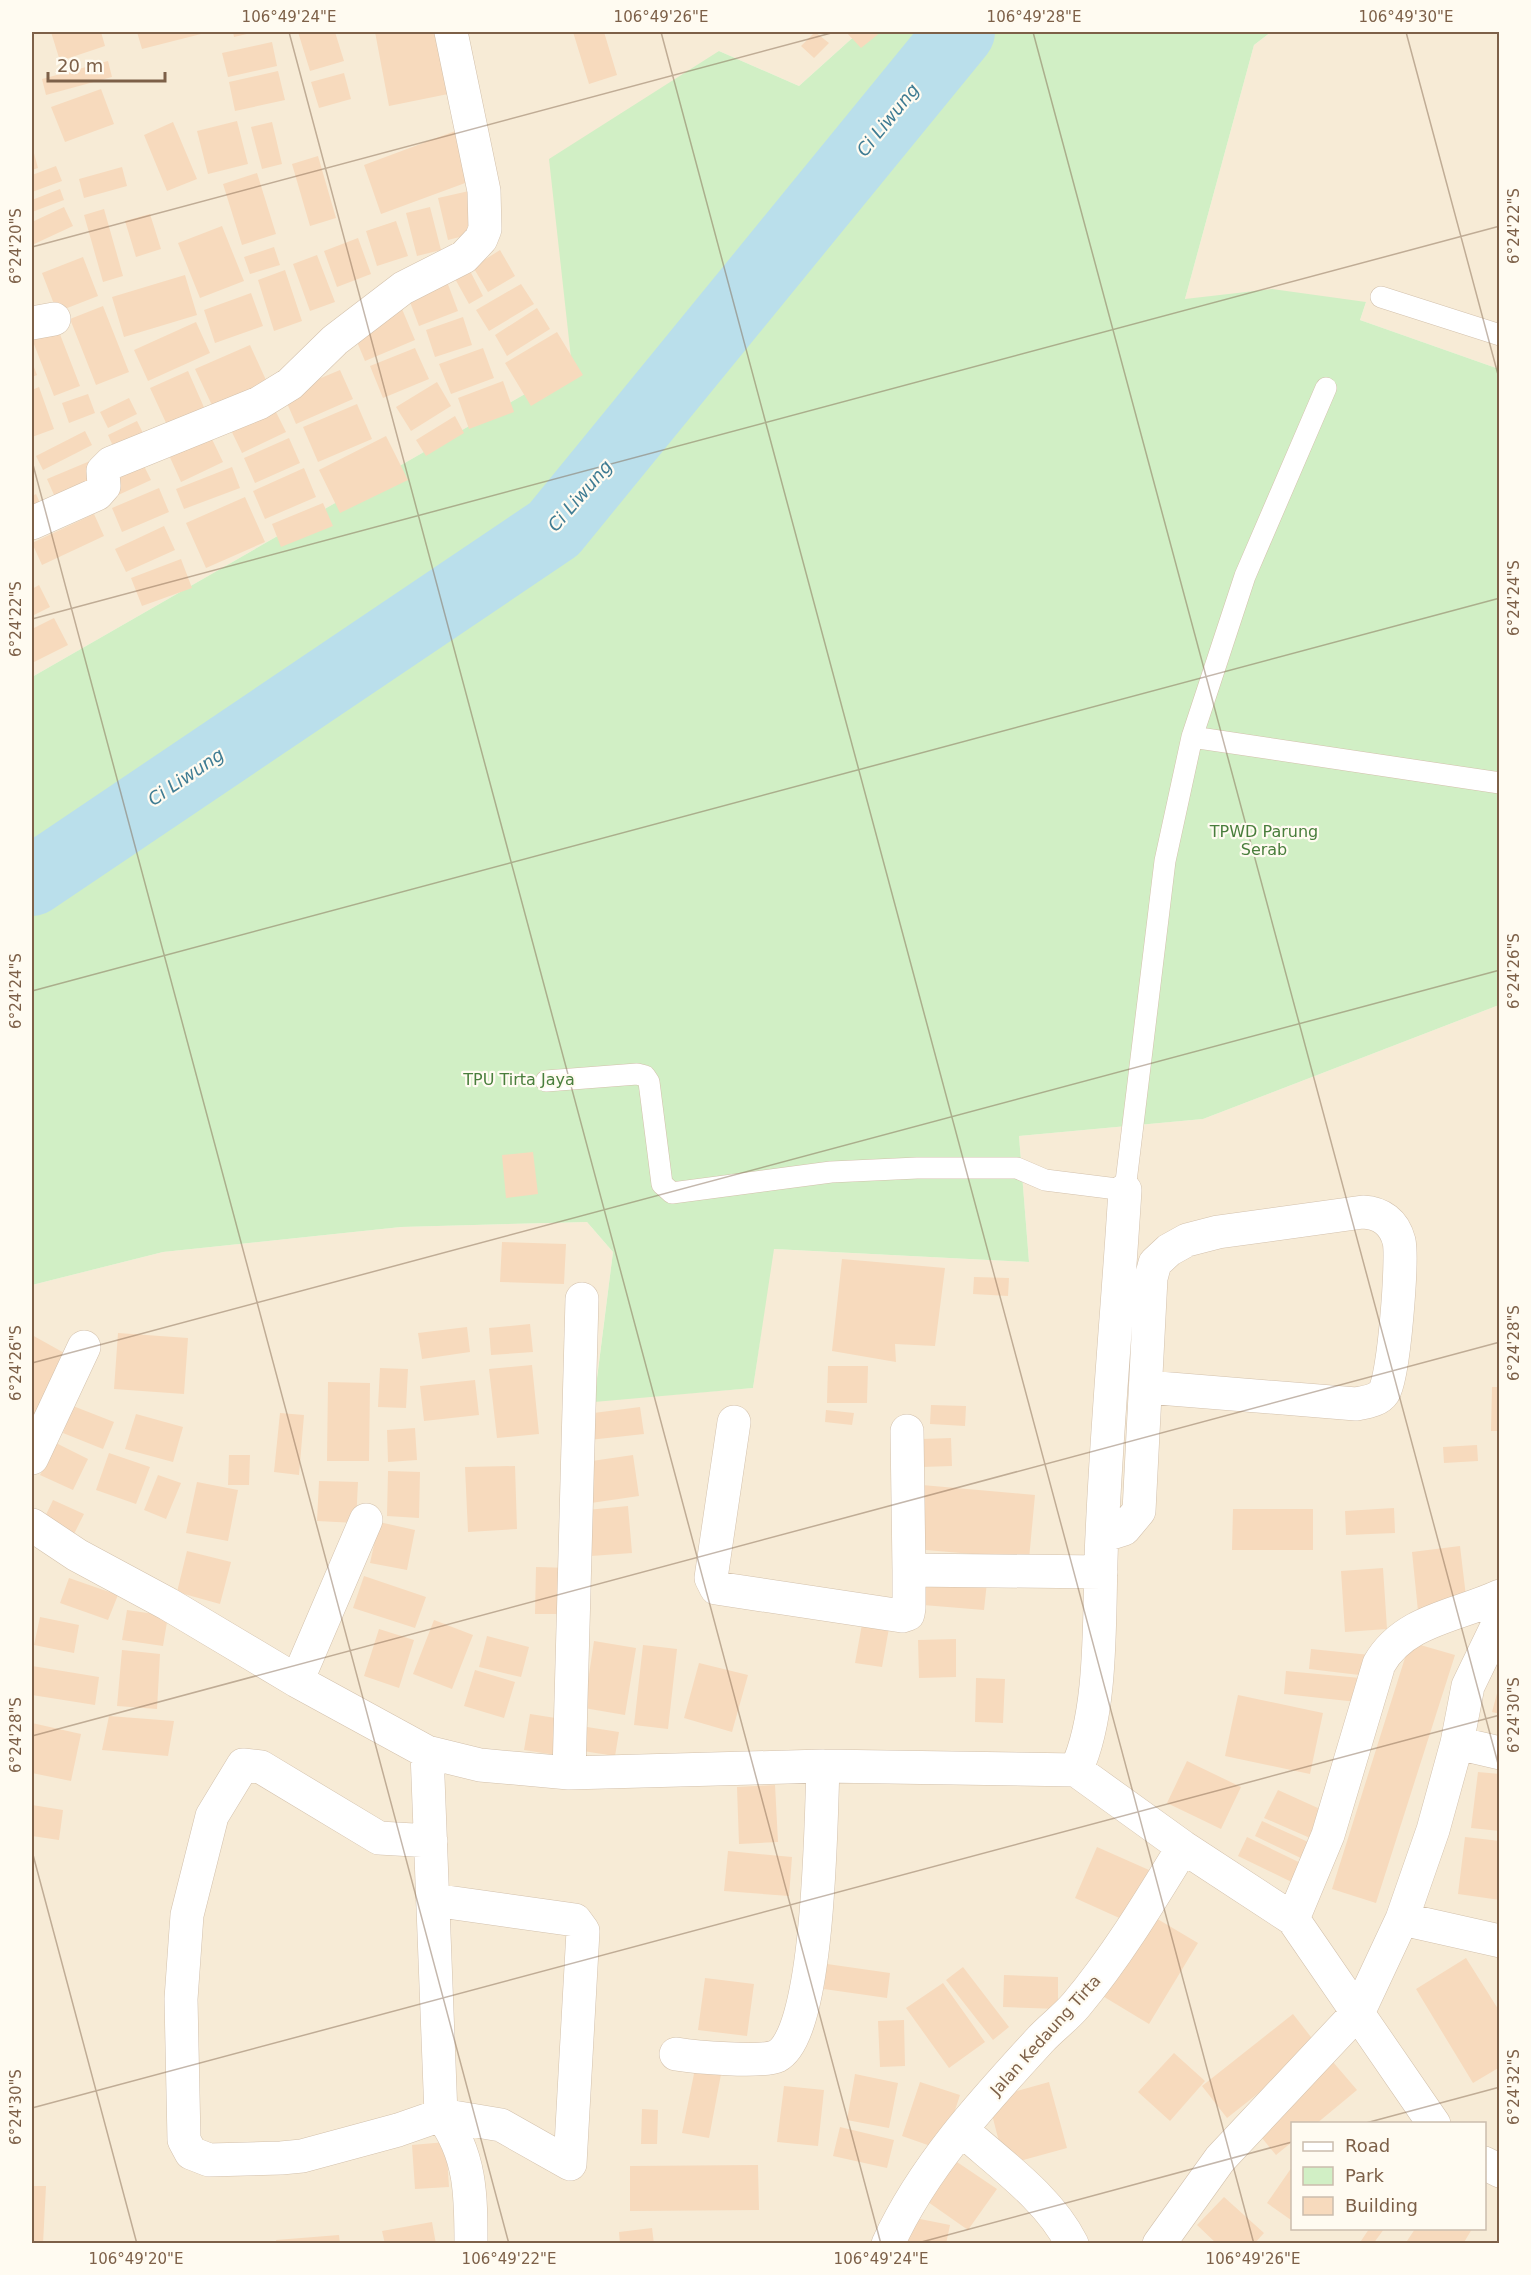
<svg xmlns="http://www.w3.org/2000/svg" width="1531" height="2275" font-family="'DejaVu Sans',sans-serif">
<style>
.residential{fill:#f7ebd6;fill-rule:evenodd}
.green{fill:#d1efc5}
.lines{fill:none;stroke-linecap:round;stroke-linejoin:round}
.river{stroke:#badfeb;stroke-width:70}
.building{fill:#f7dabd}
.lane-casing{stroke:#d3c1ac;stroke-width:22}
.street-casing{stroke:#d3c1ac;stroke-width:34}
.lane{stroke:#fff;stroke-width:21}
.street{stroke:#fff;stroke-width:33}
.ticks{fill:none;stroke:#7d6048;stroke-width:1.5;stroke-opacity:0.45}
.labels{text-anchor:middle;stroke-width:4.5;stroke-linejoin:round;paint-order:stroke}
.park-label{font-size:16px;fill:#497e3c;stroke:#fffbf1}
.street-label{font-size:16px;fill:#7d6048;stroke:#fffbf1}
.water-label{font-size:18px;font-style:italic;fill:#3f7c93;stroke:#fffbf1}
.neatline{fill:none;stroke:#7d6048;stroke-width:2}
.ticks-label{font-size:15px;text-anchor:middle;fill:#7d6048}
</style>
<rect width="100%" height="100%" fill="#fff8e9"/>
<path class="residential" d="M 32,32 L 859,32 L 799,86 L 719,51 L 572,367 L 32,677 Z
M 1271,32 L 1499,32 L 1499,369 L 1360,320 L 1366,302 L 1185,299 L 1254,45 Z
M 1499,1005 L 1499,2243 L 32,2243 L 32,1285 L 163,1252 L 401,1227 L 587,1222 L 613,1252 L 594,1401 L 753,1388 L 773,1249 L 1029,1262 L 1019,1136 L 1203,1119 ZM 1292,2124 L 1484,2124 L 1484,2228 L 1292,2228 Z"/>
<path class="green" d="M 859,32 L 1271,32 L 1254,45 L 1185,299 L 1272,289 L 1366,302 L 1360,320 L 1499,369 L 1499,1005 L 1203,1119 L 1019,1136 L 1029,1262 L 774,1249 L 753,1388 L 594,1402 L 613,1252 L 587,1222 L 401,1227 L 163,1252 L 32,1285 L 32,677 L 572,367 L 549,159 L 719,51 L 799,86 Z"/>
<g class="lines">
<path class="river" d="M 32,881 L 554,529 L 960,32"/>
</g>
<path class="building" d="M 51,32 L 101,32 L 105,46 L 60,61 Z
M 137,32 L 200,32 L 201,34 L 142,49 Z
M 233,32 L 255,32 L 234,37 Z
M 298,32 L 335,32 L 344,61 L 310,71 Z
M 375,32 L 441,32 L 453,93 L 389,106 Z
M 573,32 L 604,32 L 617,75 L 589,84 Z
M 815,32 L 829,43 L 814,58 L 801,46 Z
M 846,32 L 881,32 L 861,48 Z
M 272,42 L 277,66 L 228,77 L 222,53 Z
M 108,61 L 112,77 L 46,95 L 42,79 Z
M 278,71 L 285,100 L 235,111 L 229,82 Z
M 344,73 L 351,99 L 319,108 L 311,82 Z
M 101,89 L 114,124 L 65,142 L 51,107 Z
M 237,121 L 248,164 L 208,174 L 197,131 Z
M 173,122 L 197,179 L 167,191 L 144,135 Z
M 272,122 L 282,164 L 262,169 L 251,127 Z
M 458,130 L 476,179 L 381,214 L 364,165 Z
M 32,146 L 38,168 L 32,170 Z
M 318,156 L 336,218 L 310,226 L 292,164 Z
M 56,166 L 62,181 L 32,192 L 32,175 Z
M 122,167 L 127,186 L 84,198 L 79,179 Z
M 257,173 L 276,234 L 242,245 L 223,184 Z
M 60,189 L 64,200 L 32,212 L 32,200 Z
M 469,191 L 479,232 L 448,240 L 438,198 Z
M 64,207 L 73,226 L 32,245 L 32,222 Z
M 430,207 L 441,250 L 417,256 L 406,213 Z
M 104,209 L 123,276 L 103,282 L 84,215 Z
M 150,214 L 161,249 L 136,257 L 125,221 Z
M 396,221 L 408,256 L 377,266 L 366,231 Z
M 222,226 L 244,281 L 200,298 L 178,243 Z
M 358,238 L 371,274 L 337,287 L 324,251 Z
M 274,247 L 280,265 L 250,274 L 244,257 Z
M 500,250 L 515,276 L 488,292 L 473,267 Z
M 317,255 L 335,302 L 310,311 L 293,264 Z
M 83,257 L 98,296 L 57,312 L 42,273 Z
M 469,269 L 483,296 L 469,304 L 454,277 Z
M 285,270 L 302,321 L 274,331 L 258,280 Z
M 185,275 L 197,315 L 124,337 L 112,297 Z
M 446,279 L 458,311 L 419,326 L 407,294 Z
M 521,284 L 534,304 L 489,331 L 476,310 Z
M 251,293 L 263,326 L 215,343 L 204,310 Z
M 103,306 L 129,372 L 96,385 L 70,319 Z
M 537,308 L 550,329 L 507,356 L 495,335 Z
M 402,309 L 415,340 L 365,361 L 352,330 Z
M 463,317 L 472,345 L 435,357 L 426,330 Z
M 196,322 L 210,353 L 148,381 L 134,350 Z
M 56,324 L 80,386 L 54,396 L 32,339 Z
M 557,332 L 583,375 L 531,406 L 505,363 Z
M 250,345 L 271,391 L 217,416 L 195,369 Z
M 415,348 L 429,379 L 383,398 L 370,366 Z
M 483,348 L 494,378 L 451,394 L 439,364 Z
M 32,362 L 37,375 L 32,377 Z
M 340,370 L 353,399 L 296,424 L 283,394 Z
M 188,371 L 210,421 L 173,438 L 150,388 Z
M 503,381 L 514,412 L 469,429 L 458,398 Z
M 437,382 L 451,406 L 411,431 L 396,407 Z
M 39,387 L 54,429 L 32,437 L 32,390 Z
M 88,394 L 95,413 L 69,423 L 62,403 Z
M 129,398 L 137,414 L 108,428 L 100,412 Z
M 272,404 L 286,432 L 242,453 L 228,424 Z
M 357,404 L 372,439 L 318,462 L 303,427 Z
M 455,416 L 464,433 L 426,456 L 416,440 Z
M 137,421 L 147,441 L 117,455 L 108,435 Z
M 85,431 L 92,445 L 43,470 L 36,456 Z
M 209,433 L 223,462 L 181,482 L 168,453 Z
M 386,436 L 408,480 L 340,513 L 319,470 Z
M 289,438 L 300,463 L 255,483 L 244,458 Z
M 139,456 L 151,480 L 116,496 L 105,472 Z
M 90,461 L 101,486 L 58,504 L 47,479 Z
M 232,467 L 240,488 L 184,509 L 176,489 Z
M 304,468 L 316,497 L 265,519 L 253,491 Z
M 159,488 L 169,512 L 122,532 L 112,508 Z
M 36,494 L 44,512 L 32,518 L 32,496 Z
M 245,497 L 265,542 L 206,568 L 186,523 Z
M 323,503 L 333,526 L 281,547 L 272,524 Z
M 94,514 L 104,536 L 42,565 L 32,543 Z
M 164,526 L 175,550 L 126,572 L 115,549 Z
M 181,559 L 192,588 L 142,606 L 131,578 Z
M 39,585 L 50,607 L 32,616 L 32,589 Z
M 54,618 L 68,645 L 32,663 L 32,629 Z
M 533,1152 L 538,1194 L 506,1198 L 502,1155 Z
M 502,1242 L 566,1244 L 564,1284 L 500,1282 Z
M 842,1259 L 945,1268 L 935,1346 L 895,1344 L 896,1362 L 832,1351 Z
M 974,1277 L 1009,1278 L 1008,1296 L 973,1294 Z
M 530,1324 L 533,1352 L 491,1355 L 489,1328 Z
M 467,1327 L 470,1352 L 422,1359 L 418,1333 Z
M 118,1333 L 188,1338 L 184,1394 L 114,1389 Z
M 32,1335 L 75,1359 L 32,1438 Z
M 532,1365 L 539,1434 L 497,1438 L 489,1369 Z
M 828,1366 L 868,1366 L 867,1403 L 827,1403 Z
M 380,1368 L 408,1369 L 406,1408 L 378,1407 Z
M 475,1380 L 479,1415 L 424,1421 L 420,1386 Z
M 328,1382 L 370,1383 L 369,1461 L 327,1461 Z
M 1492,1387 L 1500,1387 L 1500,1431 L 1491,1431 Z
M 931,1405 L 966,1406 L 965,1426 L 930,1424 Z
M 73,1406 L 114,1422 L 103,1449 L 63,1433 Z
M 640,1407 L 644,1434 L 589,1440 L 586,1414 Z
M 826,1410 L 854,1413 L 852,1425 L 825,1422 Z
M 280,1413 L 304,1415 L 299,1475 L 274,1472 Z
M 136,1414 L 183,1427 L 173,1462 L 125,1449 Z
M 415,1428 L 417,1460 L 388,1462 L 387,1430 Z
M 951,1438 L 952,1466 L 922,1467 L 921,1439 Z
M 56,1443 L 88,1459 L 73,1490 L 40,1475 Z
M 1477,1445 L 1478,1461 L 1444,1463 L 1443,1447 Z
M 109,1453 L 150,1467 L 136,1504 L 96,1490 Z
M 229,1455 L 250,1455 L 249,1485 L 228,1485 Z
M 633,1455 L 639,1496 L 591,1503 L 585,1462 Z
M 515,1466 L 517,1529 L 468,1532 L 465,1467 Z
M 388,1471 L 420,1472 L 419,1518 L 387,1516 Z
M 158,1475 L 181,1483 L 166,1519 L 144,1510 Z
M 319,1481 L 358,1482 L 356,1523 L 317,1521 Z
M 197,1482 L 238,1490 L 228,1541 L 186,1533 Z
M 922,1485 L 1035,1495 L 1029,1559 L 915,1549 Z
M 53,1500 L 84,1514 L 71,1540 L 41,1525 Z
M 628,1506 L 632,1553 L 591,1556 L 587,1510 Z
M 1394,1508 L 1395,1533 L 1346,1535 L 1345,1511 Z
M 1233,1509 L 1313,1509 L 1313,1550 L 1232,1550 Z
M 379,1522 L 415,1530 L 407,1570 L 370,1563 Z
M 1460,1546 L 1467,1605 L 1418,1611 L 1412,1552 Z
M 187,1551 L 231,1562 L 220,1604 L 177,1592 Z
M 536,1567 L 572,1568 L 570,1614 L 535,1614 Z
M 1383,1568 L 1387,1629 L 1345,1632 L 1341,1571 Z
M 913,1575 L 987,1582 L 984,1610 L 911,1604 Z
M 364,1576 L 426,1597 L 415,1628 L 353,1608 Z
M 69,1578 L 118,1595 L 108,1620 L 60,1603 Z
M 127,1610 L 168,1616 L 163,1646 L 122,1640 Z
M 864,1613 L 891,1617 L 882,1667 L 855,1663 Z
M 40,1617 L 79,1625 L 74,1653 L 34,1645 Z
M 434,1620 L 473,1635 L 452,1689 L 413,1674 Z
M 379,1629 L 414,1640 L 399,1688 L 364,1676 Z
M 487,1636 L 529,1647 L 521,1677 L 479,1667 Z
M 956,1639 L 956,1677 L 919,1678 L 918,1640 Z
M 594,1641 L 636,1648 L 625,1715 L 584,1708 Z
M 1410,1642 L 1455,1655 L 1376,1903 L 1332,1889 Z
M 643,1645 L 677,1649 L 668,1729 L 634,1725 Z
M 1311,1649 L 1370,1655 L 1368,1676 L 1309,1669 Z
M 122,1650 L 160,1654 L 157,1709 L 117,1706 Z
M 699,1663 L 748,1675 L 732,1732 L 684,1718 Z
M 32,1666 L 99,1677 L 95,1705 L 32,1695 Z
M 475,1670 L 515,1682 L 504,1718 L 464,1706 Z
M 1286,1671 L 1360,1678 L 1357,1702 L 1284,1694 Z
M 976,1678 L 1005,1679 L 1003,1723 L 975,1722 Z
M 1499,1686 L 1500,1686 L 1500,1714 L 1492,1712 Z
M 1238,1695 L 1323,1713 L 1310,1774 L 1225,1756 Z
M 530,1714 L 562,1719 L 556,1755 L 524,1750 Z
M 109,1716 L 174,1721 L 168,1756 L 102,1750 Z
M 32,1723 L 81,1734 L 71,1781 L 32,1773 Z
M 587,1727 L 619,1732 L 615,1756 L 583,1751 Z
M 1187,1761 L 1241,1787 L 1221,1829 L 1167,1803 Z
M 1478,1772 L 1500,1774 L 1500,1831 L 1471,1828 Z
M 775,1785 L 778,1842 L 739,1844 L 737,1787 Z
M 1278,1790 L 1329,1813 L 1317,1841 L 1264,1818 Z
M 32,1805 L 63,1810 L 59,1840 L 32,1836 Z
M 1262,1821 L 1317,1846 L 1309,1862 L 1255,1836 Z
M 1247,1837 L 1311,1868 L 1302,1887 L 1238,1856 Z
M 1465,1837 L 1500,1841 L 1500,1900 L 1458,1894 Z
M 1097,1847 L 1149,1870 L 1126,1921 L 1075,1898 Z
M 728,1851 L 792,1857 L 789,1896 L 724,1891 Z
M 1149,1914 L 1198,1943 L 1149,2024 L 1101,1995 Z
M 1466,1958 L 1500,2012 L 1500,2067 L 1473,2083 L 1416,1989 Z
M 827,1964 L 890,1973 L 887,1998 L 824,1989 Z
M 963,1967 L 1009,2027 L 993,2040 L 946,1980 Z
M 1004,1975 L 1058,1977 L 1058,2009 L 1003,2007 Z
M 705,1978 L 754,1984 L 747,2036 L 698,2030 Z
M 943,1983 L 985,2042 L 949,2068 L 906,2008 Z
M 1293,2014 L 1318,2046 L 1227,2118 L 1202,2086 Z
M 904,2020 L 905,2066 L 880,2067 L 878,2021 Z
M 1174,2053 L 1205,2081 L 1170,2121 L 1138,2092 Z
M 1333,2062 L 1357,2090 L 1316,2124 L 1292,2124 L 1292,2142 L 1276,2155 L 1253,2127 Z
M 696,2064 L 722,2069 L 709,2138 L 682,2133 Z
M 855,2074 L 898,2083 L 889,2128 L 847,2120 Z
M 920,2082 L 960,2095 L 942,2150 L 902,2136 Z
M 1049,2082 L 1067,2148 L 1005,2165 L 988,2099 Z
M 784,2086 L 824,2090 L 818,2146 L 777,2142 Z
M 642,2109 L 658,2110 L 657,2144 L 641,2144 Z
M 840,2127 L 894,2140 L 887,2168 L 833,2156 Z
M 446,2142 L 449,2187 L 415,2189 L 412,2145 Z
M 957,2162 L 997,2189 L 968,2230 L 928,2202 Z
M 758,2165 L 759,2210 L 630,2211 L 630,2166 Z
M 1292,2167 L 1292,2218 L 1291,2220 L 1267,2203 Z
M 32,2186 L 46,2186 L 43,2244 L 32,2244 Z
M 1224,2197 L 1264,2233 L 1254,2244 L 1217,2244 L 1197,2225 Z
M 910,2217 L 950,2225 L 946,2244 L 905,2244 Z
M 432,2222 L 436,2244 L 385,2244 L 382,2231 Z
M 652,2228 L 654,2244 L 620,2244 L 619,2232 Z
M 1369,2229 L 1384,2229 L 1373,2244 L 1359,2244 Z
M 1415,2229 L 1472,2229 L 1463,2244 L 1405,2244 Z
M 339,2235 L 340,2244 L 277,2244 L 276,2240 Z"/>
<g class="lines">
<g class="lane-casing">
<path id="lane" d="M 1381,297 L 1500,335
M 1192,737 L 1500,783
M 546,1081 L 637,1074 L 645,1076 L 649,1082 L 662,1184 L 672,1193 L 831,1172 L 917,1168 L 1017,1168 L 1045,1180 L 1125,1190 L 1165,861 L 1192,737 L 1245,576 L 1326,388"/>
</g>
<g class="street-casing">
<path id="street" d="M 32,323 L 54,319
M 32,523 L 97,494 L 104,486 L 103,471 L 111,463 L 259,403 L 290,384 L 335,340 L 403,288 L 464,257 L 481,239 L 485,229 L 484,191 L 451,32
M 734,1422 L 711,1578 L 716,1588 L 902,1616 L 908,1614 L 909,1608 L 909,1570
M 907,1431 L 909,1570 L 1101,1572
M 32,1458 L 84,1347
M 32,1525 L 77,1555 L 168,1604 L 297,1681 L 427,1752 L 480,1765 L 569,1773 L 823,1766 L 1076,1770 C 1105,1709 1098,1604 1102,1535 C 1107,1420 1118,1305 1125,1190
M 1102,1536 L 1124,1529 L 1139,1511 L 1151,1278 L 1155,1263 L 1169,1250 L 1187,1240 L 1218,1232 L 1363,1212 C 1381,1213 1394,1222 1399,1241 C 1403,1258 1394,1378 1384,1392 C 1378,1401 1366,1402 1356,1404 L 1146,1387
M 297,1681 L 366,1520
M 1457,1743 L 1500,1753
M 427,1752 L 441,2115 C 471,2154 471,2196 471,2244
M 1076,1770 L 1183,1847 L 1293,1919 L 1434,2124
M 569,1773 L 582,1299
M 431,1841 L 379,1838 L 261,1767 L 243,1765 L 212,1816 L 187,1915 L 181,1999 L 184,2140 L 191,2153 L 209,2160 L 281,2158 L 302,2156 L 398,2130 L 441,2115 L 501,2125 L 570,2164 L 583,1931 L 575,1920 L 433,1900
M 1293,1919 L 1328,1835 L 1379,1664 C 1404,1620 1457,1616 1500,1596
M 1402,1919 L 1500,1941
M 676,2054 C 694,2057 762,2063 777,2056 C 820,2034 821,1815 823,1766
M 962,2130 C 1000,2164 1049,2198 1072,2244
M 1484,2163 L 1500,2171
M 888,2244 C 923,2167 983,2102 1040,2040 C 1051,2028 1065,2018 1076,2005 C 1117,1956 1150,1901 1183,1847
M 1159,2244 L 1220,2159 L 1359,2011 L 1402,1919 L 1433,1830 L 1457,1743 L 1468,1686 L 1500,1620"/>
</g>
<use href="#lane" class="lane"/>
<use href="#street" class="street"/>
</g>
<path class="ticks" d="M 289,32 L 881,2244M 661,32 L 1254,2244M 1033,32 L 1500,1771M 1406,32 L 1500,382M 32,247 L 835,32M 32,461 L 509,2244M 32,619 L 1500,226M 32,991 L 1500,598M 32,1363 L 1500,970M 32,1736 L 1500,1342M 32,1851 L 137,2244M 32,2108 L 1500,1715M 1362,2124 L 1500,2087M 914,2244 L 1292,2142"/>
<g class="labels">
<g class="park-label">
<text x="1264" y="837">TPWD Parung<tspan x="1264" dy="18">Serab</tspan></text>
<text x="519" y="1085">TPU Tirta Jaya</text>
</g>
<g class="street-label">
<text transform="translate(1045 2035) rotate(-48)" y="6">Jalan Kedaung Tirta</text>
</g>
<g class="water-label">
<text transform="translate(888 120) rotate(-51)" y="6">Ci Liwung</text>
<text transform="translate(580 496) rotate(-49)" y="6">Ci Liwung</text>
<text transform="translate(186 777) rotate(-34)" y="6">Ci Liwung</text>
</g>
</g>
<rect width="1531" height="2275" fill="none" stroke="#fffbf1" stroke-width="66"/>
<rect x="1291" y="2122" width="195" height="108" fill="#fffbf1" stroke="#cbbdad" stroke-width="1.5"/>
<rect x="1303" y="2142" width="30" height="9" fill="#ffffff" stroke="#cbbdad" stroke-width="1.5"/>
<text x="1345" y="2152" font-size="18" fill="#7d6048">Road</text>
<rect x="1303" y="2167" width="30" height="18" fill="#d1efc5" stroke="#cbbdad" stroke-width="1.5"/>
<text x="1345" y="2182" font-size="18" fill="#7d6048">Park</text>
<rect x="1303" y="2197" width="30" height="18" fill="#f7dabd" stroke="#cbbdad" stroke-width="1.5"/>
<text x="1345" y="2212" font-size="18" fill="#7d6048">Building</text>
<path d="M48 72v9h117v-9" fill="none" stroke="#7d6048" stroke-width="3"/>
<text x="57" y="72" font-size="18" fill="#7d6048" stroke="#fffbf1" stroke-width="4.5" paint-order="stroke">20 m</text>
<rect x="33" y="33" width="1465" height="2209" class="neatline"/>
<g class="ticks-label">
<text x="289" y="22">106°49'24"E</text>
<text x="661" y="22">106°49'26"E</text>
<text x="1034" y="22">106°49'28"E</text>
<text x="1406" y="22">106°49'30"E</text>
<text transform="translate(1514 226) rotate(-90)" y="5">6°24'22"S</text>
<text transform="translate(16 246) rotate(-90)" y="5">6°24'20"S</text>
<text transform="translate(1514 598) rotate(-90)" y="5">6°24'24"S</text>
<text transform="translate(16 619) rotate(-90)" y="5">6°24'22"S</text>
<text transform="translate(1514 971) rotate(-90)" y="5">6°24'26"S</text>
<text transform="translate(16 991) rotate(-90)" y="5">6°24'24"S</text>
<text transform="translate(1514 1343) rotate(-90)" y="5">6°24'28"S</text>
<text transform="translate(16 1363) rotate(-90)" y="5">6°24'26"S</text>
<text transform="translate(1514 1715) rotate(-90)" y="5">6°24'30"S</text>
<text transform="translate(16 1735) rotate(-90)" y="5">6°24'28"S</text>
<text transform="translate(1514 2087) rotate(-90)" y="5">6°24'32"S</text>
<text transform="translate(16 2107) rotate(-90)" y="5">6°24'30"S</text>
<text x="136" y="2264">106°49'20"E</text>
<text x="509" y="2264">106°49'22"E</text>
<text x="881" y="2264">106°49'24"E</text>
<text x="1253" y="2264">106°49'26"E</text>
</g>
</svg>
